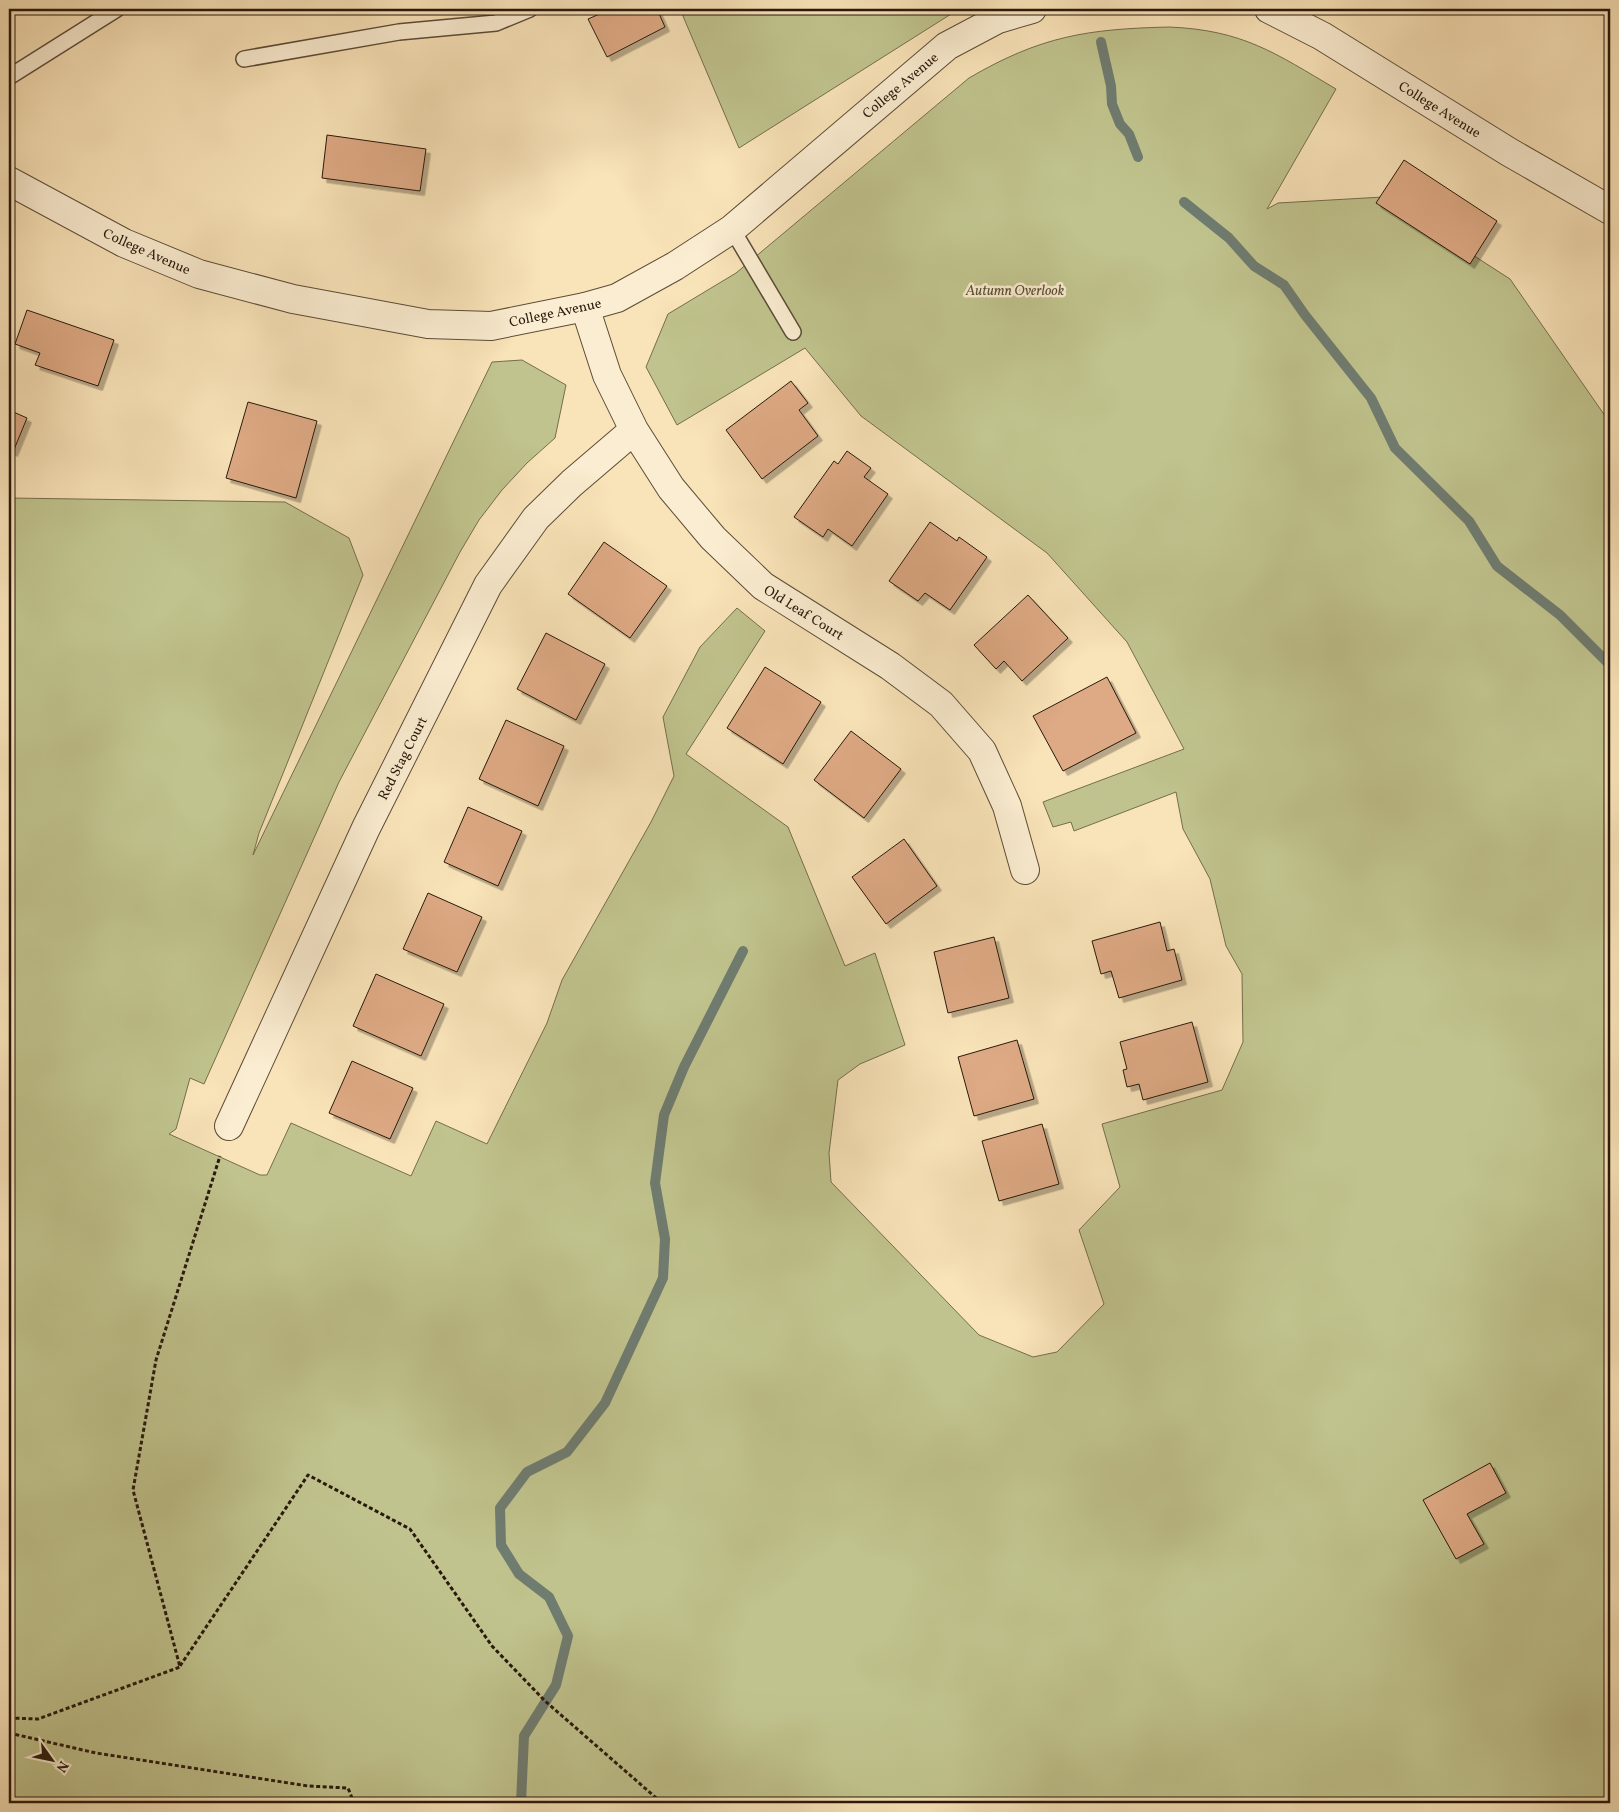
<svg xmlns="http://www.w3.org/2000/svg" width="1619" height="1812" font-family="Vollkorn,serif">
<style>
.green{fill:#c0c38d;stroke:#746e4c}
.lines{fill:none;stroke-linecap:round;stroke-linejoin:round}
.stream{stroke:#6f7c70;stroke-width:10}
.building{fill:#deaa85;stroke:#28190c;filter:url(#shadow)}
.service-casing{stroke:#5c4c37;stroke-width:18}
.minor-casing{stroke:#5c4c37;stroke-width:30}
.tertiary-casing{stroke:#5c4c37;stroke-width:30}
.path{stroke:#28190c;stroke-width:3;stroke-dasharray:4 2.5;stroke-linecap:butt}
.service{stroke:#fbedd1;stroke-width:15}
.minor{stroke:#fbedd1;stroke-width:28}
.tertiary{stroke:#fbedd1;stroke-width:28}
.labels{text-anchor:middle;stroke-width:5;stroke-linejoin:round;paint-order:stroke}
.street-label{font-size:14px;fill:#28190c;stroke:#fbedd1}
.park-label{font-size:14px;font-style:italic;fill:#564c33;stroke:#fbedd1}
</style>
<defs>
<filter id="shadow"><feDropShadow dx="4.5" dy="4.5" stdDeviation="0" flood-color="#0004"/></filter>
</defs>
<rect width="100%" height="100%" fill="#f9e3b8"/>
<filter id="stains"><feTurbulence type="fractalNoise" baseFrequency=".004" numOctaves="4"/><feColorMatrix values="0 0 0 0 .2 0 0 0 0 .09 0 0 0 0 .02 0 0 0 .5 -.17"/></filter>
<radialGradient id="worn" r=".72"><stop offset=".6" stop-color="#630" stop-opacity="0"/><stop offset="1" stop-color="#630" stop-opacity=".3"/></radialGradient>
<path class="green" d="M 680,9 L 959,9 L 739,148 Z
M 1169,27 C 1243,30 1275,53 1336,89 L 1267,209 L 1278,203 L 1383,197 L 1510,279 L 1610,423 L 1610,1803 L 9,1803 L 9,498 L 285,502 L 349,538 L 363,575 L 259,833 L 253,855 L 492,362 L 522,360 L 566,385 L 555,438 L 527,463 L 502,490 L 479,520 L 460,552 L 339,782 L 204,1084 L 190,1078 L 176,1129 L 169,1134 L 260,1175 L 267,1175 L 291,1123 L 411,1176 L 436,1121 L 487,1144 L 547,1023 L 562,980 L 651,822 L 674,776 L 663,717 L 700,647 L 737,608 L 765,631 L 686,754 L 788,827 L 845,966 L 875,953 L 905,1045 L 860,1064 L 838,1080 L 829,1153 L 831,1182 L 979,1335 L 1033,1357 L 1057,1352 L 1104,1304 L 1079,1230 L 1120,1187 L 1102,1124 L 1222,1090 L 1243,1042 L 1242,974 L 1226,946 L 1210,879 L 1183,829 L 1176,792 L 1074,831 L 1071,822 L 1053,827 L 1043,802 L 1184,749 L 1127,642 L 1047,553 L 861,416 L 805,348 L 677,425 L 646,367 L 668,314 L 736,273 L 969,78 C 1041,36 1087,29 1169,27 Z"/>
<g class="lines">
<path class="stream" d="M 1101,42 L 1111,86 L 1112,104 L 1120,124 L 1129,134 L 1138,157
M 1184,202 L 1229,238 L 1254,266 L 1284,285 L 1305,315 L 1371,398 L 1395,448 L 1469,521 L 1497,566 L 1560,615 L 1610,665
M 521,1803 L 524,1736 L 556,1685 L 568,1636 L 549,1597 L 519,1574 L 501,1545 L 500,1508 L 527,1472 L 567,1452 L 605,1403 L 663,1278 L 665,1239 L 655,1183 L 664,1115 L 684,1067 L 743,951"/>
</g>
<path class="building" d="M 611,9 L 657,9 L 665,27 L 607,57 L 588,19 Z
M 327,135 L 426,149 L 420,191 L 322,178 Z
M 1404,160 L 1497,221 L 1470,264 L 1376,203 Z
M 27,310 L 114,340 L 98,386 L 35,365 L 40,353 L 15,344 Z
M 791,381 L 808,403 L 799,410 L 818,436 L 762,479 L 726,430 Z
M 248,402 L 317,421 L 296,498 L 226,478 Z
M 9,410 L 27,418 L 13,452 L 9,450 Z
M 847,451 L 871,468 L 864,477 L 888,494 L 852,546 L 828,529 L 823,537 L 794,517 L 834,461 L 838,464 Z
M 930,522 L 957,541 L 959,537 L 987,557 L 950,610 L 925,593 L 918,601 L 889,581 Z
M 604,542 L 667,586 L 630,638 L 568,594 Z
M 1028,595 L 1068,638 L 1022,681 L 1004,661 L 996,669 L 974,645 Z
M 546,633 L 605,664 L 576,720 L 517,689 Z
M 765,667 L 821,702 L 783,764 L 727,728 Z
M 1107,677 L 1136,733 L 1063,771 L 1033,716 Z
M 506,720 L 564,746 L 538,806 L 479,779 Z
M 851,731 L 901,769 L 864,818 L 814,780 Z
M 468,807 L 522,831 L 498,886 L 444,862 Z
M 904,839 L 937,886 L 886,924 L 852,877 Z
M 428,893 L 482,917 L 457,972 L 403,949 Z
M 1160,922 L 1167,951 L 1174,949 L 1182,980 L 1119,998 L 1111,971 L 1101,974 L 1092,941 Z
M 994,937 L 1009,998 L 948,1013 L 934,952 Z
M 376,974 L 444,1004 L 421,1056 L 353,1026 Z
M 1192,1022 L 1208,1082 L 1143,1100 L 1139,1084 L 1127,1087 L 1123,1070 L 1127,1069 L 1120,1042 Z
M 1017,1040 L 1034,1099 L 974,1116 L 958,1057 Z
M 352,1061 L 413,1088 L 390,1139 L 329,1113 Z
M 1042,1124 L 1059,1184 L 999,1201 L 982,1141 Z
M 1490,1463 L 1506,1493 L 1467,1514 L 1484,1544 L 1456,1559 L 1423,1500 Z"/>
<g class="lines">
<g class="service-casing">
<path id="service" d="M 244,59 L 399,32 L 496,23 L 530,9
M 9,77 L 117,9
M 732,229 L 793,332"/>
</g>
<g class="minor-casing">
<path id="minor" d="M 585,307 L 607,375 L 634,430 L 671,488 L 713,538 L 763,586 L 890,666 L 941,704 L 982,751 L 1007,806 L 1025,870
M 229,1126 L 366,828 L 488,585 L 536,518 L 572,483 L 634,430"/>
</g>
<g class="tertiary-casing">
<path id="tertiary" d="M 1269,9 L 1322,36 L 1509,152 L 1610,210
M 9,181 L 124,243 L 199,274 L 293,299 L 428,324 L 491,326 L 585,307 L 617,298 L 675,266 L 732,229 L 947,46 L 998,19 L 1032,9"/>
</g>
<path class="path" d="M 180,1666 L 308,1475 L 410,1529 L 492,1646 L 545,1701 L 662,1803
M 9,1718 L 38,1719 L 180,1667 L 133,1490 L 156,1360 L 220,1156
M 9,1733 L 96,1753 L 308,1786 L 348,1788 L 354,1803"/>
<use href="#service" class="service"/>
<use href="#minor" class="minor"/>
<use href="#tertiary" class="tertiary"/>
</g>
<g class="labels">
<g class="street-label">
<text transform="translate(900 85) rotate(-40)" y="5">College Avenue</text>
<text transform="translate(1440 109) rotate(32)" y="5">College Avenue</text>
<text transform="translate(147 251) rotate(24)" y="5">College Avenue</text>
<text transform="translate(555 312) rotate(-12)" y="5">College Avenue</text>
<text transform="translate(804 612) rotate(32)" y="5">Old Leaf Court</text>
<text transform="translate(402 758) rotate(-63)" y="5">Red Stag Court</text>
</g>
<g class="park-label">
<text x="1015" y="295">Autumn Overlook</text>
</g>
</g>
<rect width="1619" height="1812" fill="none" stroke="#f9e3b8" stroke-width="30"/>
<rect x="10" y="10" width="1599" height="1792" fill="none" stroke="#28190c" stroke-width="2.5"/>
<rect x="15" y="15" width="1589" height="1782" fill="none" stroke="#28190c"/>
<g transform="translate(52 1760) rotate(123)" stroke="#fbedd1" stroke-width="4" paint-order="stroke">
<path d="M0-4L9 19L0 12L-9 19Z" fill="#28190c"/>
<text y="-8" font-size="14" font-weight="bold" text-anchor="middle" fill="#28190c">N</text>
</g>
<rect width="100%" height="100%" filter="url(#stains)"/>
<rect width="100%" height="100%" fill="url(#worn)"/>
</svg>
